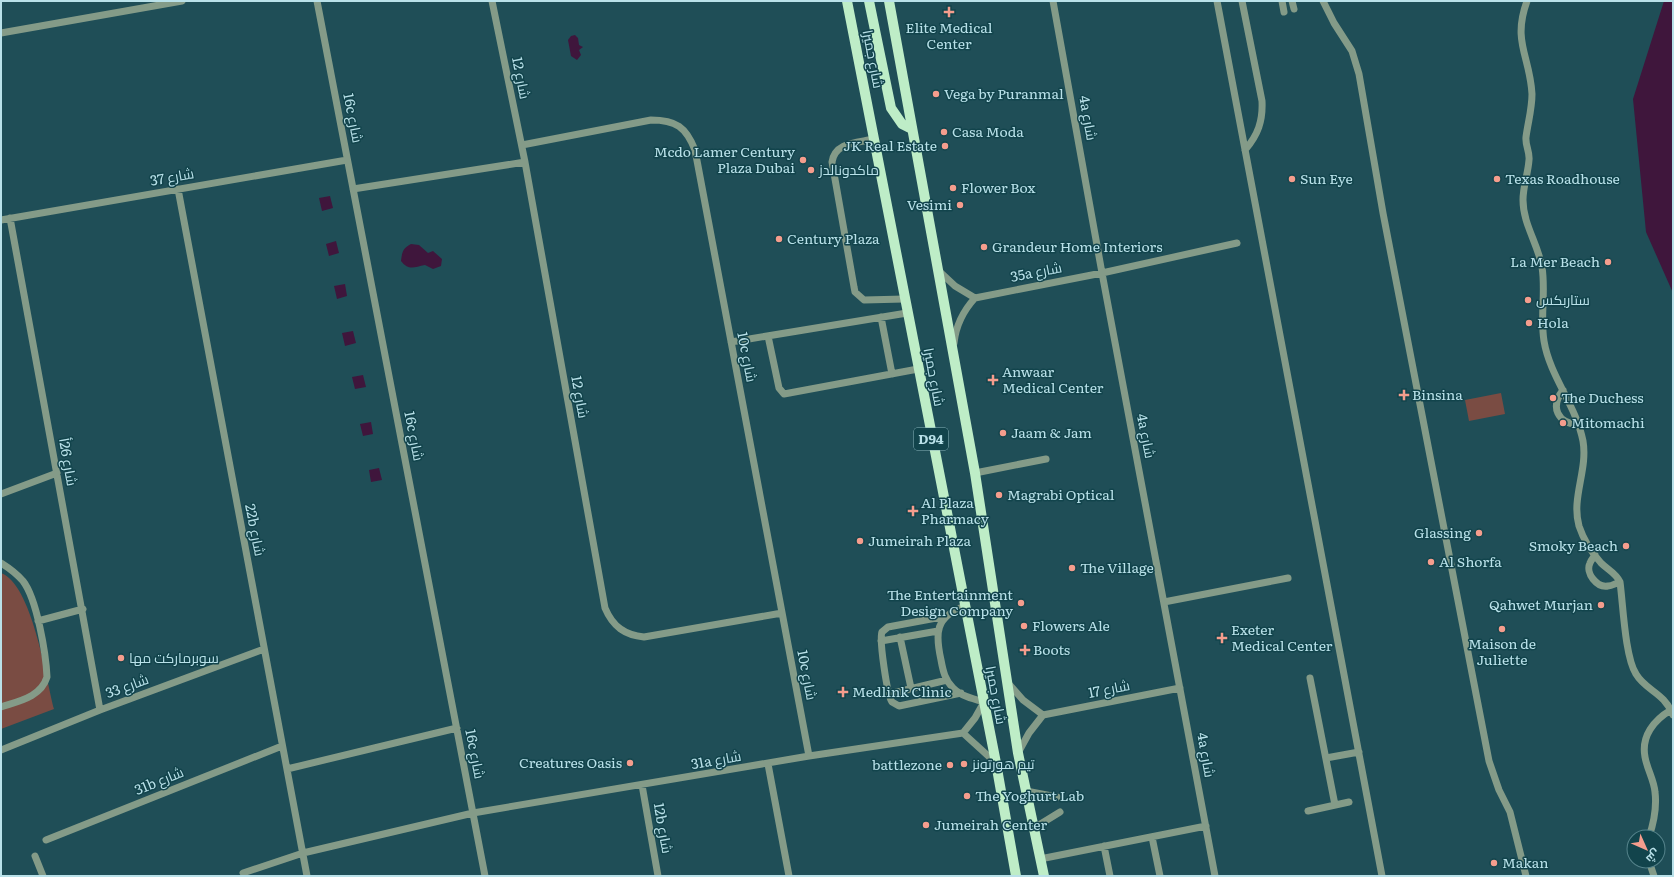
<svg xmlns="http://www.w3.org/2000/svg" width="1674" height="877" font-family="Literata,Cairo,serif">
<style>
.green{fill:#7a4c43}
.water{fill:#3f163c}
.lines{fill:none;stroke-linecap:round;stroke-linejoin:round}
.minor{stroke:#849b88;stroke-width:7}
.major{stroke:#beedc7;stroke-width:10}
.poi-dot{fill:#f59d8d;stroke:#12444c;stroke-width:1.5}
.labels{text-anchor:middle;stroke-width:3;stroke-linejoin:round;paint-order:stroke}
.shield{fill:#12444c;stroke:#87b2ba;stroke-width:1}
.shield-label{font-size:13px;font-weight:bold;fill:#b9e1e9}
.poi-label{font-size:14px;fill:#b9e1e9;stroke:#12444c;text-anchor:start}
.street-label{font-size:14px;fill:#b9e1e9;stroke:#12444c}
</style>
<rect width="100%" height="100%" fill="#1f4e57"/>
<path class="green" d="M 1501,393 L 1505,414 L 1469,421 L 1465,400 Z
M 1,573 C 32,584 46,678 54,709 L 1,729 Z"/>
<path class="water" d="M 1664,1 L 1673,1 L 1673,293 L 1646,232 L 1633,99 Z
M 575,35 L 578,38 L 579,45 L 583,47 L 579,50 L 581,55 L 577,60 L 571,56 L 568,40 L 571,36 Z
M 330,196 L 333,208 L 322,211 L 319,198 Z
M 336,241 L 339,253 L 329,256 L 326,244 Z
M 411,244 L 419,245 L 428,253 L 433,251 L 442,259 L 441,266 L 433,269 L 425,265 C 414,267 409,271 401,261 C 402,252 403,248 411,244 Z
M 345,284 L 347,296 L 337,299 L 334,286 Z
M 353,331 L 356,343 L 345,346 L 342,333 Z
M 363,375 L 366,387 L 355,389 L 352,377 Z
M 371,422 L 373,434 L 363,436 L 360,424 Z
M 379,468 L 382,480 L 371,482 L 369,470 Z"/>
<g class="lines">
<path class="minor" d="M 317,1 L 485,876
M 492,1 L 525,162 L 605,608 C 613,627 625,635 644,637 L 782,613
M 1053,1 L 1102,273 L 1215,876
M 1217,1 L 1382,876
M 1242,1 L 1262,101 C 1263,121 1258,135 1245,150
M 1282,1 L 1284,12
M 1292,1 L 1294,9
M 1323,1 L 1334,23 L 1352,51 L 1359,74 L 1383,213 L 1489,761 L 1499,790 L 1510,812 L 1526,876
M 1527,1 C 1512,42 1530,56 1532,94 C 1532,109 1528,122 1526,137 C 1525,145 1530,152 1529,160 C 1528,174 1523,186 1523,200 C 1523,224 1538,244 1542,267 C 1546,292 1540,316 1544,341 C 1550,377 1576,405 1583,441 C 1588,470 1571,498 1579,526 C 1583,538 1592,553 1601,563 C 1608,570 1616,573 1620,582 C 1623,604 1625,657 1636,674 C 1646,691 1664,692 1673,715
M 1,33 L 182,1
M 874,139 C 857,143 835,142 832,162 L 854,287 L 855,292 L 864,300 L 904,299
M 522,145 L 651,120 C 676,120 686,127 695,150 L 809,756
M 178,189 L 307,876
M 353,189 L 525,162
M 10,218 L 100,710
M 1,220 L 347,160
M 939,271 L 955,286 L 975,298
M 975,298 L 1102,273 L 1237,243
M 881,317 L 892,374
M 768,336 L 779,388 L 784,394 L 918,369
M 731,342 L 907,313
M 954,343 C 956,325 963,311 975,298
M 1563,390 C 1550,407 1557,423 1579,425
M 975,473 L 1046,459
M 1,494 L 57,473
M 1595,555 C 1594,557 1591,560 1590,563 C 1585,573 1597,588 1608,586 C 1612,586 1616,583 1620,582
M 1,563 C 9,568 16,573 23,581 C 37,599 46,654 47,677 C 41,697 19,701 1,707
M 1164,602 L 1288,578
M 947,616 L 888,627 L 882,632 C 879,639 887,695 892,702 L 899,706 L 961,693
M 38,621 L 83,609
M 900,637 L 911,688
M 881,641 L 938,631
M 1310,678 L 1335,805
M 1008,683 L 1023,700 L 1043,715
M 889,694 L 947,680
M 963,733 L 996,763
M 1,750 L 100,710 L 264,649
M 1018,753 L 1029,733 L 1043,715 L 1180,688
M 1326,758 L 1359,752
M 768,764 L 789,876
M 287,769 L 457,728
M 642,785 L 658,876
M 1026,791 L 1057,797
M 1308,811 L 1349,802
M 1034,828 L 1060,812
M 1152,837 L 1160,876
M 1649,837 C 1654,822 1657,808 1655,792 C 1654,780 1647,769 1645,757 C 1641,736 1654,720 1671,710
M 46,840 L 282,746
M 1104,846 L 1110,876
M 35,856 L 43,876
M 1040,859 L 1206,826
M 1649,861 L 1654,876
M 243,873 L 303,853 L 473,813 L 809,756 L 963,733 L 975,718 L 984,702 C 973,699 961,696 953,688 C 945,680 943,671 941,660 C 935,633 935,617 965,606"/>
<path class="major" d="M 847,1 L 996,763 L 1016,876
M 869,1 L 891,108 L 902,124 L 912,129
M 889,1 L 975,473 L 1018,753 L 1044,876"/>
</g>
<g class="poi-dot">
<path d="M947 6h4v4h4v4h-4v4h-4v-4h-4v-4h4z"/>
<circle cx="936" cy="94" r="4"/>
<circle cx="944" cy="132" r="4"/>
<circle cx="945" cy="146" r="4"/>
<circle cx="803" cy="160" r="4"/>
<circle cx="811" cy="170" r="4"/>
<circle cx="1292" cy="179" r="4"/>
<circle cx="1497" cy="179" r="4"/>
<circle cx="953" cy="188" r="4"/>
<circle cx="960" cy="205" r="4"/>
<circle cx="779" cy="239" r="4"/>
<circle cx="984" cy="247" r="4"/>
<circle cx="1608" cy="262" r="4"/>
<circle cx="1528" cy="300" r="4"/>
<circle cx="1529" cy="323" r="4"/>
<path d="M991 374h4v4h4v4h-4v4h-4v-4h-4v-4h4z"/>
<path d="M1402 389h4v4h4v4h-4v4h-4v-4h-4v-4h4z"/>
<circle cx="1553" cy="398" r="4"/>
<circle cx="1563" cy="423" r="4"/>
<circle cx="1003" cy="433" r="4"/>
<circle cx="999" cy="495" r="4"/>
<path d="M911 505h4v4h4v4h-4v4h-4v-4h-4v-4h4z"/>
<circle cx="1479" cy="533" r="4"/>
<circle cx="860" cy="541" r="4"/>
<circle cx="1626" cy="546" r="4"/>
<circle cx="1431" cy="562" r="4"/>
<circle cx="1072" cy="568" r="4"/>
<circle cx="1021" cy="603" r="4"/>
<circle cx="1601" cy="605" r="4"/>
<circle cx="1024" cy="626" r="4"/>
<circle cx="1502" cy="629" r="4"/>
<path d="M1220 632h4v4h4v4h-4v4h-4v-4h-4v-4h4z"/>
<path d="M1023 644h4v4h4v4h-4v4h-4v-4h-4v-4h4z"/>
<circle cx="121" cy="658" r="4"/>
<path d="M841 686h4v4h4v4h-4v4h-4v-4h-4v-4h4z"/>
<circle cx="630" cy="763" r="4"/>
<circle cx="964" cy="764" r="4"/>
<circle cx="950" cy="765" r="4"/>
<circle cx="967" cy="796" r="4"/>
<circle cx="926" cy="825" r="4"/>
<circle cx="1494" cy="863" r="4"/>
</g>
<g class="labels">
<rect class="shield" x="914" y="428" width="34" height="22" rx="3"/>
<g class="shield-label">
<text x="931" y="444">D94</text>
</g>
<g class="poi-label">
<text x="949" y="33" text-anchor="middle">Elite Medical<tspan x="949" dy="16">Center</tspan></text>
<text x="944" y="99">Vega by Puranmal</text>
<text x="952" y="137">Casa Moda</text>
<text x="937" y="151" text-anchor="end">JK Real Estate</text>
<text x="795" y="157" text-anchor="end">Mcdo Lamer Century<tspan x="795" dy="16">Plaza Dubai</tspan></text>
<text x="819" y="175">ماكدونالدز</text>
<text x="1300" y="184">Sun Eye</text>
<text x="1505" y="184">Texas Roadhouse</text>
<text x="961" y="193">Flower Box</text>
<text x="952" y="210" text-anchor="end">Vesimi</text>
<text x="787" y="244">Century Plaza</text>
<text x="992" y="252">Grandeur Home Interiors</text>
<text x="1600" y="267" text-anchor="end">La Mer Beach</text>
<text x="1536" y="305">ستاربكس</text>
<text x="1537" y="328">Hola</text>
<text x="1002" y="377">Anwaar<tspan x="1002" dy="16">Medical Center</tspan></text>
<text x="1412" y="400">Binsina</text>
<text x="1561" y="403">The Duchess</text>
<text x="1571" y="428">Mitomachi</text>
<text x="1011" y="438">Jaam &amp; Jam</text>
<text x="1007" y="500">Magrabi Optical</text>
<text x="921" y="508">Al Plaza<tspan x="921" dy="16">Pharmacy</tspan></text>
<text x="1471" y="538" text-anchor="end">Glassing</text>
<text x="868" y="546">Jumeirah Plaza</text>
<text x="1618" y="551" text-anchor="end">Smoky Beach</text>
<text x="1439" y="567">Al Shorfa</text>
<text x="1080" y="573">The Village</text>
<text x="1013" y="600" text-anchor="end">The Entertainment<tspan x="1013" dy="16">Design Company</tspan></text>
<text x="1593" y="610" text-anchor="end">Qahwet Murjan</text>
<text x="1032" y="631">Flowers Ale</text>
<text x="1231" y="635">Exeter<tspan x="1231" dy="16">Medical Center</tspan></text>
<text x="1502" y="649" text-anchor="middle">Maison de<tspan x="1502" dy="16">Juliette</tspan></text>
<text x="1033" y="655">Boots</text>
<text x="129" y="663">سوبرماركت مها</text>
<text x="852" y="697">Medlink Clinic</text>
<text x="622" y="768" text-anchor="end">Creatures Oasis</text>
<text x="972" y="769">تيم هورتونز</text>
<text x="942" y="770" text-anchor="end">battlezone</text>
<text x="975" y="801">The Yoghurt Lab</text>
<text x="934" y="830">Jumeirah Center</text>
<text x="1502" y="868">Makan</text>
</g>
<g class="street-label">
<text transform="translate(873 59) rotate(79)" y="5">شارع جميرا</text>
<text transform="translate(521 78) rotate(79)" y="5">شارع 12</text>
<text transform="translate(353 118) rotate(79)" y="5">16c شارع</text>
<text transform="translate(1088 118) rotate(80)" y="5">4a شارع</text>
<text transform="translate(172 177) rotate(-10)" y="5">شارع 37</text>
<text transform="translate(1036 272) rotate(-11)" y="5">35a شارع</text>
<text transform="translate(747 357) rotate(79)" y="5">10c شارع</text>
<text transform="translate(934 377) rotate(79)" y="5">شارع جميرا</text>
<text transform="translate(580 397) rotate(80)" y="5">شارع 12</text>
<text transform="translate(414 436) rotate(79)" y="5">16c شارع</text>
<text transform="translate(1146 436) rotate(79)" y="5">4a شارع</text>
<text transform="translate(68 462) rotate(80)" y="5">شارع 26أ</text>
<text transform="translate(255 530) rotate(79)" y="5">22b شارع</text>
<text transform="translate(807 675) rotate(79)" y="5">10c شارع</text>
<text transform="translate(127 686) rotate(-20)" y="5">شارع 33</text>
<text transform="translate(1109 689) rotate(-11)" y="5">شارع 17</text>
<text transform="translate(996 695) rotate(79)" y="5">شارع جميرا</text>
<text transform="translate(475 754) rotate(79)" y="5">16c شارع</text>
<text transform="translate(1206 755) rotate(80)" y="5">4a شارع</text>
<text transform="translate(716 760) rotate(-10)" y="5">31a شارع</text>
<text transform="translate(159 781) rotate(-22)" y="5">31b شارع</text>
<text transform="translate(663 828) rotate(80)" y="5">12b شارع</text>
</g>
</g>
<rect width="1674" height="877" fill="none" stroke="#b9e1e9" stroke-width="4"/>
<g transform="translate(1646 849) rotate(135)"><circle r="19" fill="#12444c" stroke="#55838b"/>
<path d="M0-3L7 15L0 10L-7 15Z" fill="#f59d8d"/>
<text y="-6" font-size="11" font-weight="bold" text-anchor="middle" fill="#b9e1e9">ش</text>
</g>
</svg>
